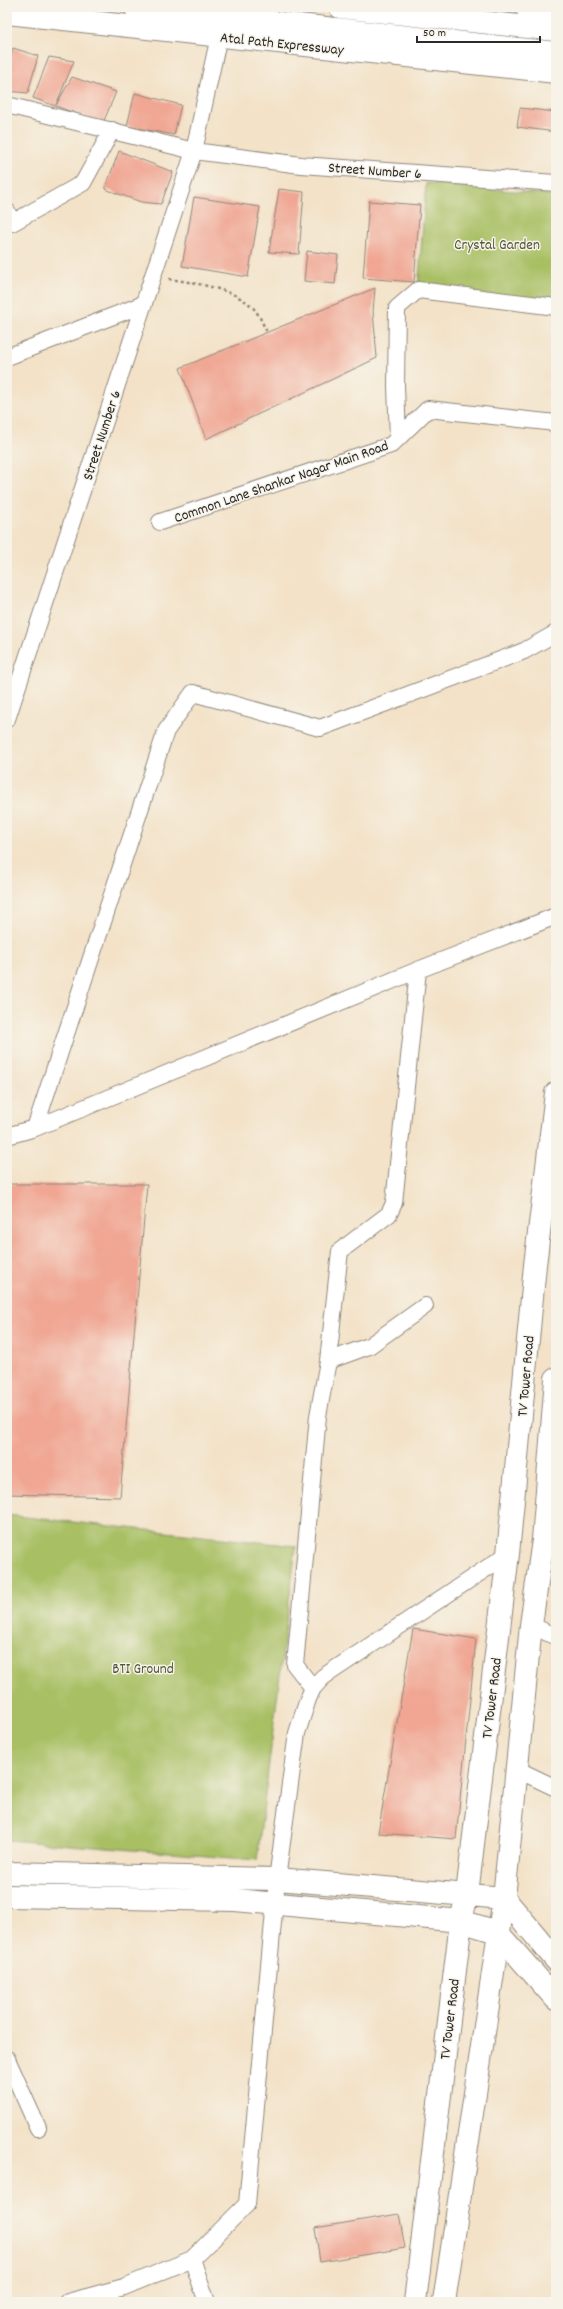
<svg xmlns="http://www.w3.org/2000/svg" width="563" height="2309" font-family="Dekko,sans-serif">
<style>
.green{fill:#a8bf64;stroke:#6a7548}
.building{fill:#f0a693}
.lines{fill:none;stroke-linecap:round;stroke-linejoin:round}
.street-casing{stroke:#8f867a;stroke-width:18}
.secondary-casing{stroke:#8f867a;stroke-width:24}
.highway-casing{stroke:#8f867a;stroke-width:24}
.path{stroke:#8f867a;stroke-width:2.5;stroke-dasharray:3 3;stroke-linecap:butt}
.street{stroke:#fff;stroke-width:16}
.secondary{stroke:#fff;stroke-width:22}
.highway{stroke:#fff;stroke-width:22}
.labels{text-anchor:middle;stroke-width:3;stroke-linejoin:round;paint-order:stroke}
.street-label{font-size:15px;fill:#2b2b2b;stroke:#f7f3e8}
.park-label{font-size:15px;fill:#50573c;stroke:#f7f3e8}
</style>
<rect width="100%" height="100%" fill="#f7f3e8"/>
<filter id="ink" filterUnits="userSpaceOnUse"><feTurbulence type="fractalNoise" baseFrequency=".025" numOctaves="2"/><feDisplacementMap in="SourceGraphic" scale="8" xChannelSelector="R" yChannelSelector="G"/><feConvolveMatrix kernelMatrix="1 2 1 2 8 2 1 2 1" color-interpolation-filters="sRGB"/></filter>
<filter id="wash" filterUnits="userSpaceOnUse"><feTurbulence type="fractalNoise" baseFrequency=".012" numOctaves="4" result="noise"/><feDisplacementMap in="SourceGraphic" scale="16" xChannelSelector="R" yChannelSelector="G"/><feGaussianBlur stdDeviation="0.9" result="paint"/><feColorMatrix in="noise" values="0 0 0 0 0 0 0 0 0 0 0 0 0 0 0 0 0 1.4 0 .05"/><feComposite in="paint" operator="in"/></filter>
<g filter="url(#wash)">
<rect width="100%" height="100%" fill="#f3e2c8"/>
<path class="green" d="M 426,183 L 556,195 L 556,307 L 418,290 Z
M 7,1515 L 296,1546 L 257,1860 L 7,1840 Z"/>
<g id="blocks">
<path class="building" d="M 13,48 L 38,56 L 28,93 L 7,91 L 7,71 Z
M 49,57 L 74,61 L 56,105 L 72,77 L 116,92 L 103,123 L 33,98 Z
M 135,93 L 181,105 L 174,135 L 127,126 Z
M 520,108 L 556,112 L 556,132 L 517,127 Z
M 119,151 L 173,172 L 161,204 L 141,202 L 105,189 Z
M 279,189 L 304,192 L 299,254 L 269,252 Z
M 194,197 L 260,207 L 248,277 L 182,266 Z
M 369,201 L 420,205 L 414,282 L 363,278 Z
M 307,251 L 338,255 L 335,284 L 304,281 Z
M 375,288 L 373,311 L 377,358 L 206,439 L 180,368 Z
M 7,1184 L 147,1184 L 120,1497 L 7,1494 Z
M 413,1629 L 476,1639 L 456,1839 L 378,1833 Z
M 399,2214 L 405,2248 L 320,2262 L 315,2228 Z"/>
</g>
</g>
<g filter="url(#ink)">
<use href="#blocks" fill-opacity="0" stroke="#8f867a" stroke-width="1"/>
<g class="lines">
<g class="street-casing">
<path id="street" d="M 7,105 L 194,151 L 301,165 L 556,183
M 7,211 L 12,223 L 83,183 L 112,130
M 7,357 L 144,304
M 398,438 L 396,386 L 397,308 L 418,290 L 556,307
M 160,522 L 391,445 L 428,409 L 556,423
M 7,719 L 194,151 L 219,36
M 35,1128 L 166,731 L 193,693 L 320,728 L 524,651 L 556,633
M 7,1136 L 35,1128 L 418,970 L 556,916
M 328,1361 L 369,1346 L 425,1306
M 531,1625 L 556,1637
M 313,1688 L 295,1665 L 318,1416 L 328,1361 L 340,1251 L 389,1214 L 394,1203 L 418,970
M 516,1769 L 556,1788
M 7,2059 L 38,2128
M 68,2302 L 124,2287 L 192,2259
M 207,2302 L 192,2259 L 247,2204 L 277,1879 L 297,1733 L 308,1699 L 313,1688 L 323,1677 L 508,1554"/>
</g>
<g class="secondary-casing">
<path id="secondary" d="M 526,7 L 556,10
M 7,13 L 556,72
M 7,1873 L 277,1879 L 504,1898 L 556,1960
M 7,1896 L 235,1900 L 461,1921 L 497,1932 L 556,1999
M 415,2302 L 461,1921 L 467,1894 L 508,1554 L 535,1265 L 556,1093
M 444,2302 L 504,1898 L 531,1625 L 543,1540 L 556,1379"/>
</g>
<g class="highway-casing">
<path id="highway" d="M 135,7 L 556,53
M 340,7 L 556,30"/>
</g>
<path class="path" d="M 169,279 C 195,283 238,289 255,310 C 260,316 263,325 267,332"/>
<use href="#street" class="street"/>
<use href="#secondary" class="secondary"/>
<use href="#highway" class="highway"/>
</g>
</g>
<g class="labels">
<g class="street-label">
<text transform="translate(282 43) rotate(6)" y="5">Atal Path Expressway</text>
<text transform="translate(375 170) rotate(4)" y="5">Street Number 6</text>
<text transform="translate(101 435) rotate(-72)" y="5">Street Number 6</text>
<text transform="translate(281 481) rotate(-19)" y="5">Common Lane Shankar Nagar Main Road</text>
<text transform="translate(525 1376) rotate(-85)" y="5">TV Tower Road</text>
<text transform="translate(491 1698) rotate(-83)" y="5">TV Tower Road</text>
<text transform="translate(449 2019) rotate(-83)" y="5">TV Tower Road</text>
</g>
<g class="park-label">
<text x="497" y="249">Crystal Garden</text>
<text x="143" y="1673">BTI Ground</text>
</g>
</g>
<rect width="563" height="2309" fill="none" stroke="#f7f3e8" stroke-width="24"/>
<path d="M417 36v6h123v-6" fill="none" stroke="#2b2b2b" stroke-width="2"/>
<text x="423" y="36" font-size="12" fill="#2b2b2b" stroke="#f7f3e8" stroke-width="3" paint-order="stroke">50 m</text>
</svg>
